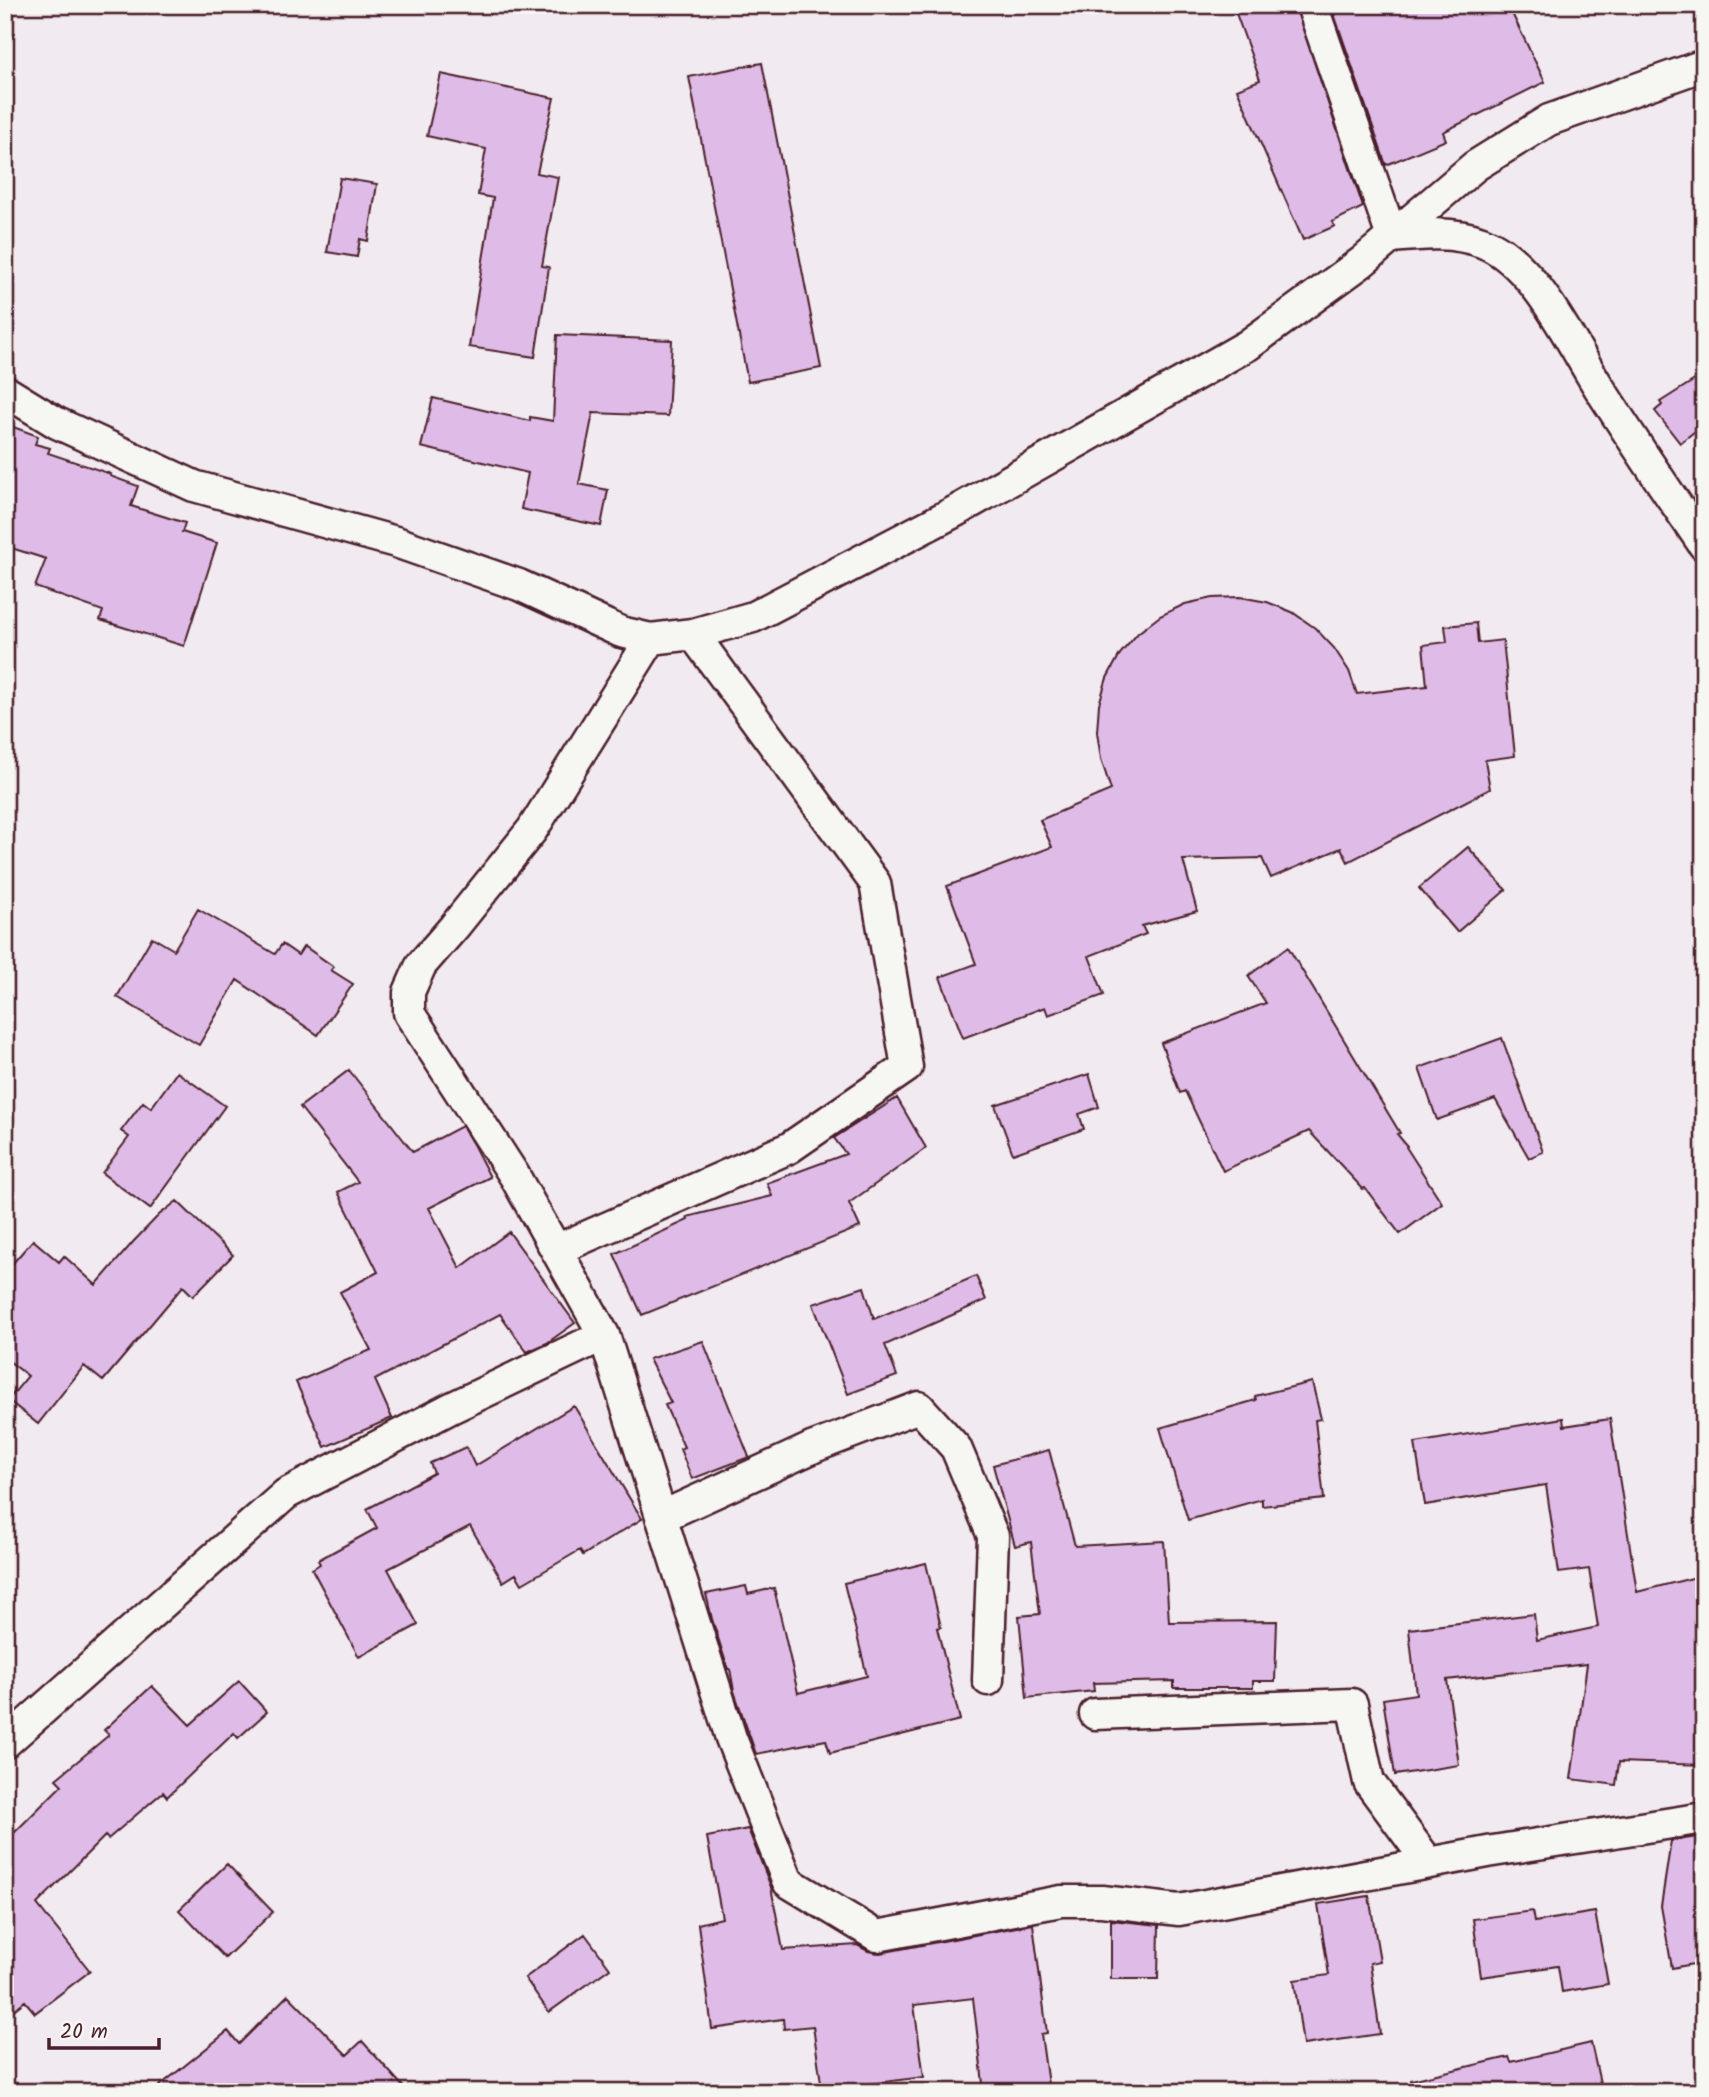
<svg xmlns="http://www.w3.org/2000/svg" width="1709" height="2097" font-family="Kalam,sans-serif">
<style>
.building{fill:#dfbce7;stroke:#4a1f2b;stroke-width:2}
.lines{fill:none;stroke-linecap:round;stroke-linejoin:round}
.street-casing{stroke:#4a1f2b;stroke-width:35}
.street{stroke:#f6f6f2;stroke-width:30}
</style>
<rect width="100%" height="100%" fill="#f1eaf0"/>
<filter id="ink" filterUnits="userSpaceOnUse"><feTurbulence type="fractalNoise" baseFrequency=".0143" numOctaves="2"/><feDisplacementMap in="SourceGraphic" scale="14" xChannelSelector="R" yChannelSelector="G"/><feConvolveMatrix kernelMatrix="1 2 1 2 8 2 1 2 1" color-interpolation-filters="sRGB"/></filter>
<g filter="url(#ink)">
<path class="building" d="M 1233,5 L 1295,5 L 1363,207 L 1332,222 L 1335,226 L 1303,240 L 1237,89 L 1260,80 Z
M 1331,5 L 1508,5 L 1545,82 L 1443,132 L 1446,140 L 1386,165 Z
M 762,63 L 821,368 L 748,382 L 689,77 Z
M 441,74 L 554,98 L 537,173 L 558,177 L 542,266 L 549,267 L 535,357 L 469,347 L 493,198 L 478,195 L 486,149 L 427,136 Z
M 340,178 L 377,184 L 368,241 L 360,239 L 357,257 L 327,252 Z
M 557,335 L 672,340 L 668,416 L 593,413 L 579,484 L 608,490 L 601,526 L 521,509 L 528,473 L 421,447 L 433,398 L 530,421 L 530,417 L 553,421 Z
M 1704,374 L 1704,424 L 1680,443 L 1655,411 L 1662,405 L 1660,402 Z
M 5,424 L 38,436 L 35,444 L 50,448 L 48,453 L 111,474 L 110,476 L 138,486 L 131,506 L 185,523 L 182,532 L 217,543 L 184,646 L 100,620 L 103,611 L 35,587 L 46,559 L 5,546 Z
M 1240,597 L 1267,602 L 1292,612 L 1315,628 L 1334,648 L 1349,671 L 1357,694 L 1427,686 L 1423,645 L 1447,642 L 1445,626 L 1476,623 L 1478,643 L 1503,640 L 1515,756 L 1485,760 L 1490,789 L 1348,862 L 1341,848 L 1271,878 L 1262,858 L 1183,860 L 1197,911 L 1142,926 L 1146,934 L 1089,956 L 1104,995 L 1048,1015 L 1045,1007 L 963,1038 L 940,977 L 976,964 L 947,886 L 1052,847 L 1040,820 L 1111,790 L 1101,759 L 1097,732 L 1099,704 L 1107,678 L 1120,654 L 1138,633 L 1160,616 L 1185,604 L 1212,598 Z
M 1468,847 L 1506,890 L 1457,932 L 1419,888 Z
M 198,909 L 275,954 L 282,944 L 298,955 L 304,946 L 334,967 L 331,970 L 353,984 L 318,1035 L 237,980 L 199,1045 L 117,997 L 152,937 L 174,950 Z
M 1288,947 L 1400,1133 L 1397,1134 L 1407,1146 L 1406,1147 L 1442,1203 L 1400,1234 L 1365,1188 L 1363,1189 L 1309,1131 L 1223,1171 L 1185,1091 L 1180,1093 L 1161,1043 L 1266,1003 L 1248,976 Z
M 1502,1038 L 1543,1152 L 1529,1158 L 1495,1099 L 1437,1120 L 1419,1068 Z
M 349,1070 L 413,1152 L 462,1126 L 474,1146 L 490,1177 L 429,1208 L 460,1268 L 509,1232 L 575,1323 L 547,1343 L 527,1352 L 500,1314 L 375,1380 L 392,1418 L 325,1447 L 296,1382 L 371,1350 L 340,1292 L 378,1272 L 338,1192 L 358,1182 L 300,1107 Z
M 177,1072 L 225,1106 L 150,1209 L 102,1173 L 129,1137 L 121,1131 L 143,1102 L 151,1108 Z
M 1089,1074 L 1099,1107 L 1079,1114 L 1084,1129 L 1013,1154 L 995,1105 Z
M 897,1098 L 926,1148 L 849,1203 L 860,1227 L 642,1315 L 614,1254 L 688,1220 L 687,1217 L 772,1196 L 767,1183 L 846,1154 L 834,1138 Z
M 177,1201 L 233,1255 L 193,1296 L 183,1286 L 103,1381 L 84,1366 L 38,1424 L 8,1400 L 28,1376 L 5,1358 L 5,1272 L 33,1240 L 59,1262 L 64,1256 L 96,1285 L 134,1241 L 159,1215 Z
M 976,1276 L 986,1300 L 885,1345 L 897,1376 L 848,1394 L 813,1304 L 864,1287 L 874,1319 Z
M 703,1341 L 749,1457 L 692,1479 L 680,1449 L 684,1447 L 665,1405 L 671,1403 L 649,1359 Z
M 1312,1382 L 1321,1419 L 1315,1420 L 1324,1499 L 1262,1506 L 1262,1499 L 1188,1520 L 1160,1428 L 1256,1400 L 1255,1396 Z
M 574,1406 L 642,1519 L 583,1555 L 580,1550 L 522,1584 L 516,1574 L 503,1582 L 470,1526 L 388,1569 L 418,1625 L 359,1657 L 312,1569 L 320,1564 L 318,1560 L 377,1528 L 367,1509 L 434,1473 L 430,1463 L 466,1447 L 475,1466 Z
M 1563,1418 L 1564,1426 L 1610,1419 L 1637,1592 L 1704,1575 L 1704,1765 L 1619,1762 L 1616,1785 L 1571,1779 L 1587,1664 L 1447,1680 L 1459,1765 L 1395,1775 L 1383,1699 L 1416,1694 L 1409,1629 L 1534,1614 L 1537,1640 L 1598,1627 L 1589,1569 L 1559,1573 L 1546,1485 L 1425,1505 L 1415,1443 Z
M 1049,1450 L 1075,1546 L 1164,1541 L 1169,1622 L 1277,1621 L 1275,1681 L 1253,1681 L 1253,1688 L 1174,1688 L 1174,1681 L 1093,1683 L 1094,1691 L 1027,1698 L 1019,1616 L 1040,1614 L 1031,1542 L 1015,1546 L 993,1465 Z
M 926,1563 L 941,1627 L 937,1628 L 960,1720 L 830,1753 L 826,1740 L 756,1754 L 734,1691 L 730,1669 L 728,1669 L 712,1619 L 706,1594 L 746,1586 L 748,1594 L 774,1588 L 798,1693 L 867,1676 L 844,1583 Z
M 239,1681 L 267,1712 L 238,1738 L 234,1733 L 167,1797 L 163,1792 L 108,1839 L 105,1836 L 37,1904 L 90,1971 L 35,2013 L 25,2001 L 5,2017 L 5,1842 L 62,1785 L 56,1779 L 109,1735 L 104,1730 L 152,1686 L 190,1725 Z
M 748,1829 L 771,1887 L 783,1950 L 857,1945 L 868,1951 L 880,1953 L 1033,1924 L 1047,2033 L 1041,2034 L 1049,2092 L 984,2092 L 973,1998 L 914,2005 L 924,2077 L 822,2090 L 813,2026 L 784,2029 L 783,2019 L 712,2029 L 698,1924 L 722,1918 L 707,1837 Z
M 1704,1836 L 1704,1962 L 1672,1968 L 1661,1906 L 1671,1841 Z
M 227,1864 L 273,1912 L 225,1958 L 179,1910 Z
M 1369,1896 L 1380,1961 L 1370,1963 L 1380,2034 L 1303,2045 L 1294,1980 L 1329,1975 L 1318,1904 Z
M 1532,1911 L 1534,1922 L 1595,1912 L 1608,1984 L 1562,1992 L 1558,1966 L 1481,1977 L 1473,1919 Z
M 1111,1920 L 1159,1925 L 1158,1979 L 1111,1979 Z
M 585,1934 L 610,1968 L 549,2012 L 525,1978 Z
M 288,1995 L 347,2055 L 362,2041 L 408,2092 L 152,2092 L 228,2031 L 239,2044 Z
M 1591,2043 L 1602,2092 L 1412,2092 L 1411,2080 L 1509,2057 L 1511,2062 Z"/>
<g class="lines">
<g class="street-casing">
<path id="street" d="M 1312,5 L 1392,237
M 1392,237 C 1423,234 1453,231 1482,242 C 1535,262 1571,344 1600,389 C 1634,442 1669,494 1704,545
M 5,391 L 57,423 L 194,486 L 396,542 L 519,585 L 621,632 L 651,639 L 693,634 L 753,617 L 956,511 L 1248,345 L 1362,262 L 1475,166 L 1549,120 L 1704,65
M 651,639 L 532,830 L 454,927 L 421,965 L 409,992 L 409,1013 L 514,1175 L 604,1335 L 731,1738 L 788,1882 L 877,1936 L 1061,1901 L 1102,1901 L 1179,1910 L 1493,1851 L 1704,1818
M 556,1250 L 789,1148 L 907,1067 L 875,883 L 693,634
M 661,1517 L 814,1447 L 919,1407 L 956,1448 L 993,1536 L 988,1680
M 1095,1714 L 1352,1704 L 1369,1782 L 1428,1862
M 5,1743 L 286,1494 L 451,1408 L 604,1335"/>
</g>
<use href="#street" class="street"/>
</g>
</g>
<rect width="1709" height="2097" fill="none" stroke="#f6f6f2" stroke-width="28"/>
<rect x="14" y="14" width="1681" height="2069" fill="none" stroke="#4a1f2b" stroke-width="2.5" filter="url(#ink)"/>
<path d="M49 2038v10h110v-10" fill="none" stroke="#4a1f2b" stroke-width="3.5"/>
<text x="60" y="2038" font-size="21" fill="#4a1f2b" stroke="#f6f6f2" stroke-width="5" paint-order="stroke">20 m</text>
</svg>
